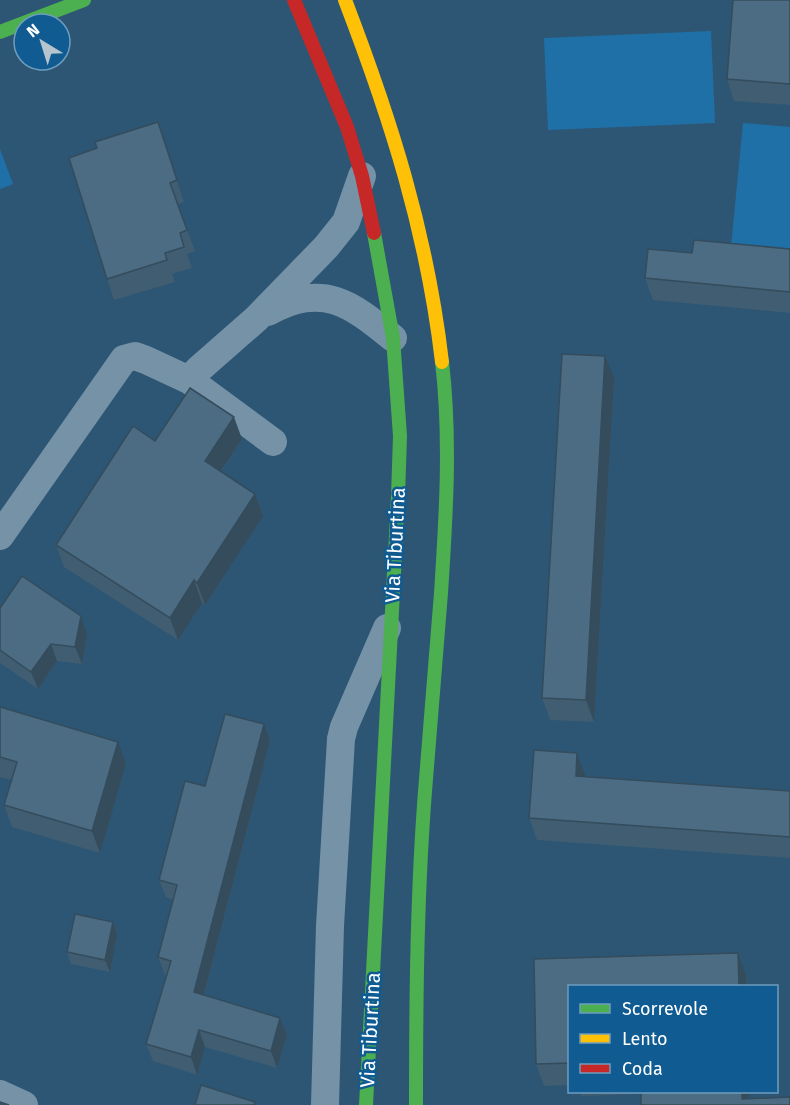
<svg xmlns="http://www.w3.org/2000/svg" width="790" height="1105" font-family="'Fira Sans',sans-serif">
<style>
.green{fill:#2070a8}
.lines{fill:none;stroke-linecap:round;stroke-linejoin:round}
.street{stroke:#7592a7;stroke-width:28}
.fast{stroke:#4caf50;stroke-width:14}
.slow{stroke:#ffc107;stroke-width:14}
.jam{stroke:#c62828;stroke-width:14}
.wall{fill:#405d71}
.shaded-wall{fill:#344c5c}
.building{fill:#4b6c83;stroke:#344c5c;stroke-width:1.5}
.labels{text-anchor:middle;stroke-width:5;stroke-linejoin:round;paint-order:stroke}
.street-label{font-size:20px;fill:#fff;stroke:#0f5b92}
</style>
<rect width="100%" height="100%" fill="#2d5674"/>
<path class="green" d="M 711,31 L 715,123 L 548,130 L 544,38 Z
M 743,123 L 790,127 L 790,253 L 731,247 Z
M 0,149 L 13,184 L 0,189 Z"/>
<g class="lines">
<path class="street" d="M 268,312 C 323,282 350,303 393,338
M 273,442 L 189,380 L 199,369 L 256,319 L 326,247 L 346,222 L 362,176
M 0,536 L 124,359 L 135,356 L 146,360 L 189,380
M 0,1094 L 24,1105
M 325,1105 L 330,926 L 341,739 L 344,727 L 387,628"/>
<path class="fast" d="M 0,32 L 84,0
M 366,1105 L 398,497 L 400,436 L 393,338 L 374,233
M 416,1105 C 416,996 417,887 426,779 C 431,717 436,655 441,593 C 446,517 451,438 442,362"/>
<path class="slow" d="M 345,0 C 391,120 427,233 442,362"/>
<path class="jam" d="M 294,0 L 347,127 L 362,176 L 374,233"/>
</g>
<path class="wall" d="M 790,0 L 790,105 L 734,101 L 727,79 Z
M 158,122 L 166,143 L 184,202 L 178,204 L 195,251 L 187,254 L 192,268 L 172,274 L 175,282 L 114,300 L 107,279 Z
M 790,249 L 790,313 L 653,300 L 645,278 L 692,253 Z
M 614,378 L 594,722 L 550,720 L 542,698 Z
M 242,439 L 221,472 L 255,494 L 263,516 L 205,605 L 202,603 L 178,640 L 64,567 L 56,545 L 155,441 Z
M 0,608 L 81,616 L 87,634 L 82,664 L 57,661 L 38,689 L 0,663 Z
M 0,707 L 126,764 L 100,853 L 12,827 L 4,805 L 12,780 L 0,777 Z
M 264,724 L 270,741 L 204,995 L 287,1035 L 277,1068 L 205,1047 L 197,1075 L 153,1061 L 146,1044 L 167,975 L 165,975 L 158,957 L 173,900 L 166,897 L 159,880 L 205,786 Z
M 577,753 L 585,776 L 790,791 L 790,858 L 537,840 L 529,818 Z
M 113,922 L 117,934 L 110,972 L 71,964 L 67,952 Z
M 738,953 L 746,975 L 747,987 L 570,987 L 570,1085 L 544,1086 L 536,1064 L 534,959 Z
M 580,1092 L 749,1092 L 750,1099 L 790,1105 L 641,1094 L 581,1096 Z"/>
<path class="shaded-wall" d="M 158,122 L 166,143 L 184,202 L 177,180 Z
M 605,356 L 614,378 L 594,722 L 586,700 Z
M 234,417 L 242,439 L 213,483 L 205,461 Z
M 255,494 L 263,516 L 205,605 L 197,583 Z
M 194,580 L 202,603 L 178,640 L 170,618 Z
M 81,616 L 87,634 L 82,664 L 75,647 Z
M 51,644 L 57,661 L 38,689 L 31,672 Z
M 264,724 L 270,741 L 200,1009 L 194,992 Z
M 118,742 L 126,764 L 100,853 L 92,831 Z
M 577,753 L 585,775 L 584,798 L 576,776 Z
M 113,922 L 117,934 L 110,972 L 105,960 Z
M 738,953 L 746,975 L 747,987 L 739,987 Z
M 280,1018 L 287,1035 L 277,1068 L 271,1051 Z
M 199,1030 L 205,1047 L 197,1075 L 191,1057 Z
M 742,1092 L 749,1092 L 750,1105 L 742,1099 Z"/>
<path class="building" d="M 733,0 L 790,0 L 790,84 L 727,79 Z
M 158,122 L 177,180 L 170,183 L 187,230 L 180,233 L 184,247 L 165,253 L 167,260 L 107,279 L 69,158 L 97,148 L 95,142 Z
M 694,240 L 790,249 L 790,292 L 645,278 L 648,249 L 692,253 Z
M 562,354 L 605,356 L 586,700 L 542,698 Z
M 190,388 L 234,417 L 205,461 L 255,494 L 197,583 L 194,580 L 170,618 L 56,545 L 133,426 L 155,441 Z
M 22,576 L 81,616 L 75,647 L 51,644 L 31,672 L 0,650 L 0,608 Z
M 0,707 L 118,742 L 92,831 L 4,805 L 17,762 L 0,757 Z
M 225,714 L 264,724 L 194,992 L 280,1018 L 271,1051 L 199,1030 L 191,1057 L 146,1044 L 171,961 L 158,957 L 177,885 L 159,880 L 185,781 L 205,786 Z
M 534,750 L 577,753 L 576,776 L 790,791 L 790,837 L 529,818 Z
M 75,914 L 113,922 L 105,960 L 67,952 Z
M 738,953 L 739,987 L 570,987 L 570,1063 L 536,1064 L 534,959 Z
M 201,1085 L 255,1102 L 254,1105 L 195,1105 Z
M 641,1092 L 742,1092 L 742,1099 L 790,1097 L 790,1105 L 641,1105 Z
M 0,1102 L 9,1105 L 0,1105 Z"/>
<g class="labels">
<g class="street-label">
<text transform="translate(395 545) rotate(-87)" y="7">Via Tiburtina</text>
<text transform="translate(370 1030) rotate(-87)" y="7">Via Tiburtina</text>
</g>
</g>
<rect x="568" y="985" width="210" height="108" fill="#0f5b92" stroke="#6f9dbe" stroke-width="1.5"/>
<rect x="580" y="1004" width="30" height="9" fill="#4caf50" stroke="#6f9dbe" stroke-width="1.5"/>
<text x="622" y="1015" font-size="18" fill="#ffffff">Scorrevole</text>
<rect x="580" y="1034" width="30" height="9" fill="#ffc107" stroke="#6f9dbe" stroke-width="1.5"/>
<text x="622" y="1045" font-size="18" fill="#ffffff">Lento</text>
<rect x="580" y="1064" width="30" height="9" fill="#c62828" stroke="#6f9dbe" stroke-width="1.5"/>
<text x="622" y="1075" font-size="18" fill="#ffffff">Coda</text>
<g transform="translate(42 42) rotate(322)"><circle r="28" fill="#0f5b92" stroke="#6f9dbe" stroke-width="1.5"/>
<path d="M0-4.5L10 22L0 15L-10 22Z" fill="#b6c4ce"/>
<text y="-9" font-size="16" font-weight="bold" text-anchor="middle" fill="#ffffff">N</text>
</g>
</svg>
